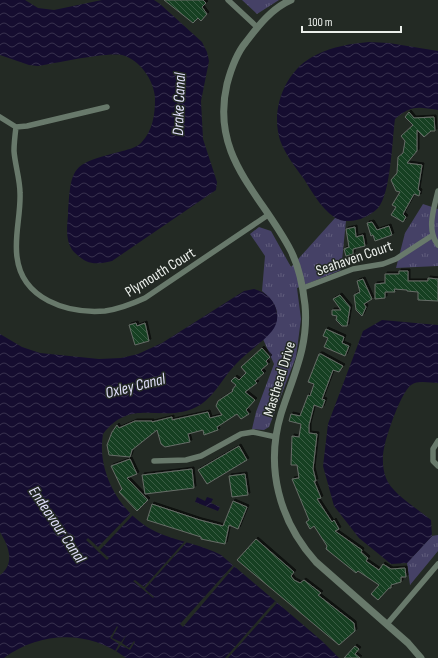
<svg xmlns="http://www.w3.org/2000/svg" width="438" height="658" font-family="'Sofia Sans Condensed',sans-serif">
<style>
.park{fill:url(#park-tufts)}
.water{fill:url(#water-waves)}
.pier{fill:#232a24}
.building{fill:url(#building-back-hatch);stroke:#666d67;filter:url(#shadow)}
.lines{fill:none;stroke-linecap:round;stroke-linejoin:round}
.minor{stroke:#68796b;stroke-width:5.5}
.tertiary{stroke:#68796b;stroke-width:7}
.labels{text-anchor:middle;stroke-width:3;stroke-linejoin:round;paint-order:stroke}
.street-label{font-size:15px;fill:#ebefeb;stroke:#232a24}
.water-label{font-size:16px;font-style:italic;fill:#e0defa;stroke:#232a24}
</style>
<defs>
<pattern id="park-tufts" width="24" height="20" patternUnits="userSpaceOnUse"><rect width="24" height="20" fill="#454166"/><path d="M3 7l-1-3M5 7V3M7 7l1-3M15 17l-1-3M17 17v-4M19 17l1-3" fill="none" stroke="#605d7c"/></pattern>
<pattern id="water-waves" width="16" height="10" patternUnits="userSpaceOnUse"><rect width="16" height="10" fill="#150d30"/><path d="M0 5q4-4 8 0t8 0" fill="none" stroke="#37314e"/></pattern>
<pattern id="building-back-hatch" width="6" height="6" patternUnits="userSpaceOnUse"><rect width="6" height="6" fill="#194124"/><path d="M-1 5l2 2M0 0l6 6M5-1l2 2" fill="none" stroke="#3b5d44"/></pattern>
<filter id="shadow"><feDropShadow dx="2" dy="-2" stdDeviation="0" flood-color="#0009"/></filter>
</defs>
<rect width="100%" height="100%" fill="#232a24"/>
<path class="park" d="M 242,0 L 279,0 L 257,14 Z
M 423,204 L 438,209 L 438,266 L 396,268 L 405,233 Z
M 335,218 L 346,221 L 341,270 L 297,288 L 301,319 L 296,357 L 269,427 L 264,430 L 252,429 L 256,412 L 274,364 L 263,339 C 282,322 282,307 262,291 L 265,256 L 250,234 L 259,227 L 271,231 L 291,267 Z
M 438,535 L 438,551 L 410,585 L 407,563 L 432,536 Z"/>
<path class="water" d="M 0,0 L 25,0 L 38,8 L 54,10 L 102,0 L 154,0 L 160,4 L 202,42 L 207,52 L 209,61 L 201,101 L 203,139 L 217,182 L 216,190 L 112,261 C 95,265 87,265 74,252 C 65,242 67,227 68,215 C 71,167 71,164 119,152 C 126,150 136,148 141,143 C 153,130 155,115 155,98 C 154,80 140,60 122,55 C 105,52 57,63 38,66 L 29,65 L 0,55 Z
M 369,42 L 389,43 L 438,51 L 438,110 C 417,107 412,105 395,119 C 392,140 391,193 378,208 C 367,219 348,226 334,217 C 321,208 312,192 304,179 C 295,167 285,154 280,140 C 270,108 286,69 316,55 C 333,46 351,44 369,42 Z
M 254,289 C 266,292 276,301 277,314 C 278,320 276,326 272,331 C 262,343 247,352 236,364 C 221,379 213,401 192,409 C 157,422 131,398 103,434 C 96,474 123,519 161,534 C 181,542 202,545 221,555 L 322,641 L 339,658 L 126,658 C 89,630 41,631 4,658 L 0,658 L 0,575 C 16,563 8,545 0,532 L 0,334 L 22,347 L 40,353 L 99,359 L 121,358 L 138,354 L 162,343 L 244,291 Z
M 382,320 L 438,325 L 438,383 C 430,383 418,380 411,385 C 401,393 388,431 385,444 C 382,454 382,468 386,478 C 391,493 418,509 431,520 L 432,536 L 407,563 L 391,564 L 359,538 L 334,506 L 323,466 L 328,424 L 363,331 Z
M 197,497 L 205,501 L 207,497 L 213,499 L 211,503 L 220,507 L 218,511 L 195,502 Z"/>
<path class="pier" d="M 131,513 L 133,515 L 100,550 L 109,558 L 107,560 L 86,540 L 88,538 L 98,547 Z
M 185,541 L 187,542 L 145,589 L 154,597 L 153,598 L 133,581 L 135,580 L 144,587 Z
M 233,565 L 235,566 L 183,627 L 180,624 Z
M 275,601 L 277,603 L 228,658 L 225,658 Z
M 117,626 L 118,627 L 112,638 L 121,642 L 127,634 L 122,643 L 129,648 L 134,641 L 135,642 L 130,650 L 121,645 L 116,652 L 115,651 L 119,644 L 110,638 Z"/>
<path class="building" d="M 164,0 L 203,0 L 206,3 L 202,7 L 207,14 L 201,21 L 198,18 L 193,23 Z
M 409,112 L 414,118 L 434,117 L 435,131 L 431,131 L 424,137 L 417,130 L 417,151 L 407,163 L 422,165 L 418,190 L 420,191 L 419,196 L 414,194 L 403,214 L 406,217 L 403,222 L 391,215 L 396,207 L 392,205 L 400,192 L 396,191 L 391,180 L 397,173 L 398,157 L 403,153 L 405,141 L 401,136 L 413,125 L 405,117 Z
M 372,222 L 377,230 L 389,226 L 392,235 L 375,241 L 373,235 L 371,236 L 367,223 Z
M 355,227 L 356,237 L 363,235 L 365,246 L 353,249 L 353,254 L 346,256 L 344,249 L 349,247 L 346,229 Z
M 399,271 L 408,271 L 408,281 L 428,281 L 428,278 L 438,279 L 438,301 L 418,300 L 418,292 L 407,291 L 407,290 L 394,289 L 395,292 L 385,292 L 385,298 L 375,299 L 375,284 L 385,283 L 385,274 L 399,274 Z
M 363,279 L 372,299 L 364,304 L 366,307 L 362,316 L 356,310 L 354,295 L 360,292 L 357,281 Z
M 340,295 L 350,307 L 347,326 L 342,326 L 336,320 L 337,316 L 332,315 L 332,310 L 341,310 L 333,299 Z
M 136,323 L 137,326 L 145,323 L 149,341 L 135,345 L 129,325 Z
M 326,329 L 344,337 L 342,343 L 349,346 L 345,356 L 324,347 L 328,338 L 323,336 Z
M 262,348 L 270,357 L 266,361 L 268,364 L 261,370 L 264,373 L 255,381 L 257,383 L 245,392 L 255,400 L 246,410 L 249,414 L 241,419 L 237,414 L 217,427 L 218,430 L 204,435 L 203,430 L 188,434 L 190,442 L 165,447 L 161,444 L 157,430 L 132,450 L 130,457 L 109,455 L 107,445 L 112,432 L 117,425 L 119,428 L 135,421 L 152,421 L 152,422 L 172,417 L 172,420 L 208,412 L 210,418 L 222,415 L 216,406 L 218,401 L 233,391 L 232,390 L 236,385 L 231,381 L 235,377 L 239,380 L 246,373 L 241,367 Z
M 319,354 L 321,354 L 343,366 L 339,372 L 333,370 L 322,399 L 325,400 L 322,408 L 314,405 L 309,425 L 309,433 L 317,434 L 313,469 L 316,481 L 314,481 L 321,498 L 317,499 L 332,522 L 334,520 L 339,529 L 335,531 L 362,550 L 361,552 L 368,558 L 366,561 L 379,570 L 383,564 L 391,569 L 405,568 L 406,577 L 401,577 L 401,582 L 391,585 L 391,588 L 389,588 L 378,600 L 371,594 L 379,585 L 358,571 L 356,573 L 326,549 L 327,546 L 314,526 L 310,529 L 306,522 L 309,520 L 292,479 L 299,478 L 297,465 L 291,465 L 292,436 L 299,437 L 301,424 L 289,421 L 291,414 L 300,416 L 308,395 L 310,396 L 314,384 L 308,382 Z
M 239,446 L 247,460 L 207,484 L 198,470 Z
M 130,459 L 137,474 L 127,478 L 148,500 L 137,511 L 119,492 L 122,489 L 111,466 Z
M 192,469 L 194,488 L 145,494 L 142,475 Z
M 245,474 L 248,495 L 232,497 L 229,476 Z
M 233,501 L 247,507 L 238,529 L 229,525 L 225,544 L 201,539 L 201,537 L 147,520 L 152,504 L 200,520 L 223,526 Z
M 256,539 L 294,572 L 291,576 L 294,580 L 300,583 L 304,580 L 321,593 L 318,595 L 354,623 L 355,631 L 339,645 L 237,560 Z
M 355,646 L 359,649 L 355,654 L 360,658 L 344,658 Z"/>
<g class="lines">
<path class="minor" d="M 228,0 L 257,27
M 0,117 L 16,127 L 27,126 L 107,107
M 16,127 C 15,135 14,143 14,151 C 15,165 20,179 20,193 C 21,214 14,236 17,257 C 22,299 67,314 105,311 C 119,309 132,304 145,298 L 268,215
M 438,191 C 434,208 426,230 438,245
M 303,288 L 353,269 L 383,264 L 396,259 L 433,235
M 438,441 L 433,449 L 433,461 L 438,466
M 154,461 L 186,460 L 201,456 L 241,434 L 253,432 L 276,437
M 387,624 L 438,564"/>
<path class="tertiary" d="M 291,0 C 272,8 258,26 246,42 C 236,54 231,69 227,84 C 210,157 261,193 291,251 C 299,267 303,287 305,305 C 309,346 293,376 281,414 C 265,467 279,521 316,562 L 408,643 L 421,658"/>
</g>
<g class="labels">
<g class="street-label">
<text transform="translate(354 258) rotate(-19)" y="5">Seahaven Court</text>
<text transform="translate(160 272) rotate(-32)" y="5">Plymouth Court</text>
<text transform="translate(279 379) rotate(-73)" y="5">Masthead Drive</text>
</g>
<g class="water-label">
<text transform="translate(178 104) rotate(-88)" y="6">Drake Canal</text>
<text transform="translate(135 385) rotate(-14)" y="6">Oxley Canal</text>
<text transform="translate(58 524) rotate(56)" y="6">Endeavour Canal</text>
</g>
</g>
<path d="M302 26v6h99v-6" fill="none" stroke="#ebefeb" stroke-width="2"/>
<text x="308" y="26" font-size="12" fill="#ebefeb" stroke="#232a24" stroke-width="3" paint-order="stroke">100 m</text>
</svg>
